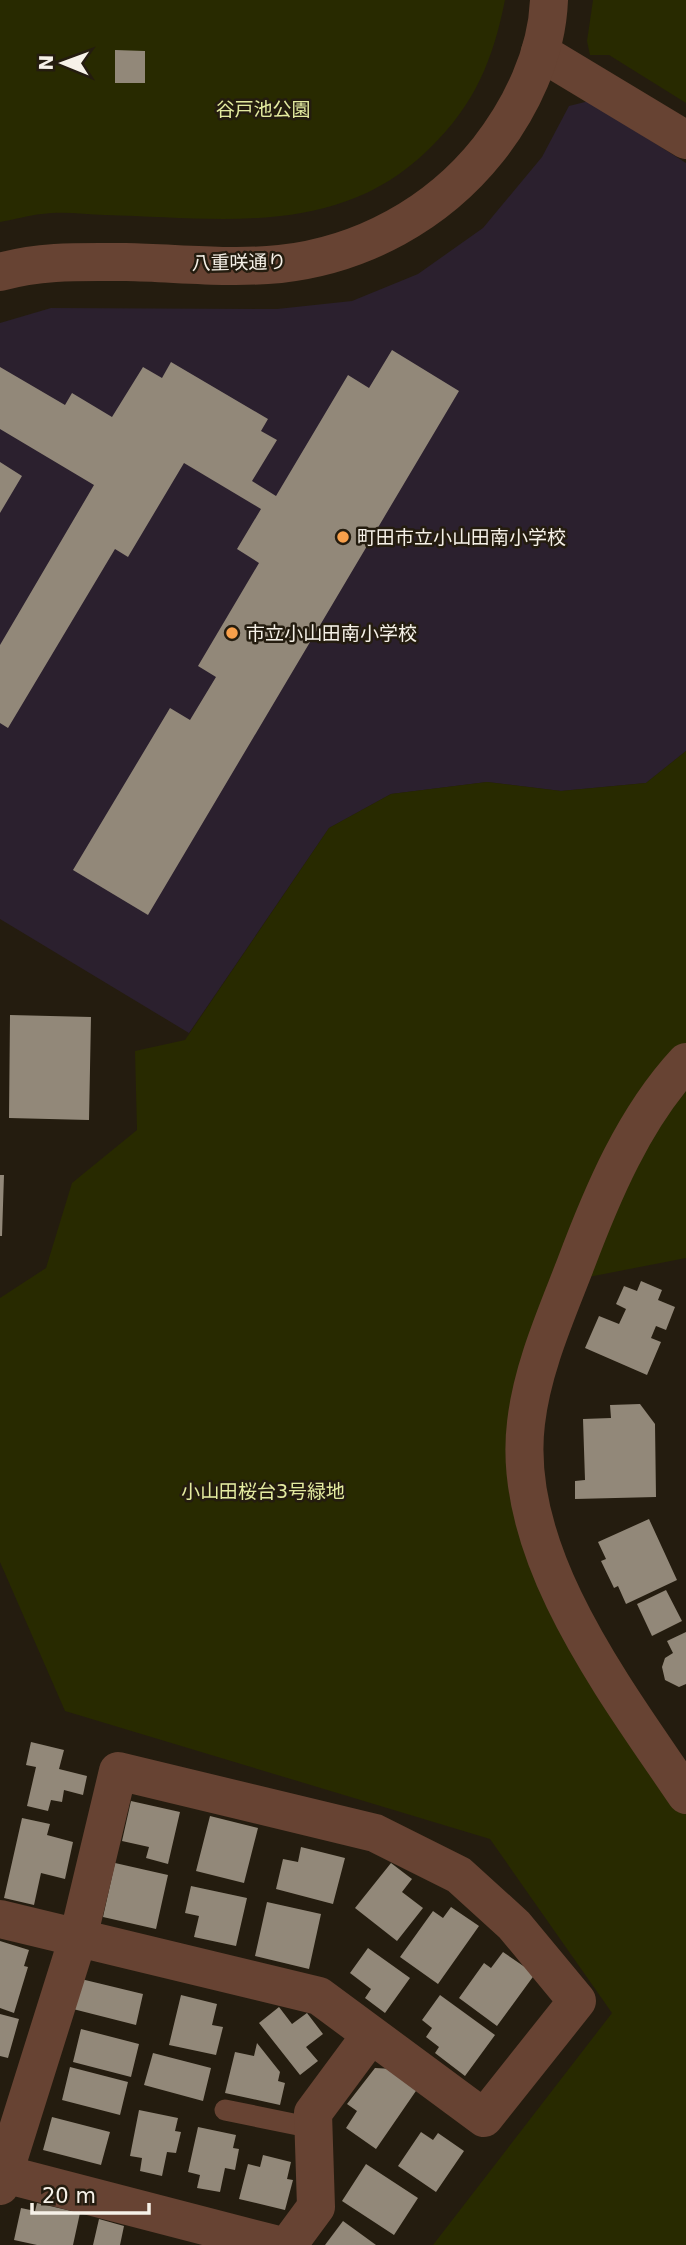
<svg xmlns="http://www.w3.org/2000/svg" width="686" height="2245" font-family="'DejaVu Sans','Noto Sans JP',sans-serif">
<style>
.education{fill:#2b202e}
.green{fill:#282a00}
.building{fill:#928879}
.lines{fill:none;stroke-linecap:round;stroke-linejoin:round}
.service{stroke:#674333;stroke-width:21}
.minor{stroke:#674333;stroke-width:38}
.tertiary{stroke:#674333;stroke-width:38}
.poi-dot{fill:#f8a04b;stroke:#241c0f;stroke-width:2.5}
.labels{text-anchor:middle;stroke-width:5;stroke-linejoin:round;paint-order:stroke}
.park-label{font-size:19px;fill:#e4eba0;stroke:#241c0f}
.street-label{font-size:19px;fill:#f6f1e8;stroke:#241c0f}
.poi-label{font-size:19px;fill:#f6f1e8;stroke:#241c0f;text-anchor:start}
</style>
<rect width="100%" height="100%" fill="#241c0f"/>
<path class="education" d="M 589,101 L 686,163 L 686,751 L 646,783 L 561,791 L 487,782 L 391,794 L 329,828 L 189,1033 L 0,919 L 0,323 L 51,308 L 277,309 L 352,301 L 418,274 L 483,228 L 542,157 L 569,106 Z"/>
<path class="green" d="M 0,0 L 505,0 C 493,60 475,104 430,148 C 340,238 222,218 105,215 C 84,214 62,211 42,214 C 28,215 14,220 0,222 Z
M 593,0 L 686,0 L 686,103 L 609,55 L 590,55 L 587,41 Z
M 686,751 L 686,1258 L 568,1281 L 537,1372 L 534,1524 L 686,1768 L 686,2245 L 433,2245 L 612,2013 L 490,1839 L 65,1711 L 0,1562 L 0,1298 L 46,1268 L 72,1183 L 137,1130 L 135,1051 L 185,1040 L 329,828 L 391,794 L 487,782 L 561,791 L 646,783 Z"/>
<path class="building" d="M 115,50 L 145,51 L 145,83 L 115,83 Z
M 392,350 L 459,391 L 148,915 L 73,870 L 170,708 L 190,720 L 216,677 L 198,666 L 259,563 L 237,549 L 261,509 L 184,463 L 128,557 L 115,549 L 8,728 L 0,723 L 0,645 L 94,485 L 0,429 L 0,367 L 65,405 L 72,393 L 112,417 L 143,367 L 162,378 L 171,362 L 268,419 L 261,431 L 277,440 L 252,481 L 276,496 L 348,375 L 369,388 Z
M 0,462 L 22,476 L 0,513 Z
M 10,1015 L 91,1017 L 89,1120 L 9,1118 Z
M 0,1175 L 4,1175 L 2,1236 L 0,1236 Z
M 641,1281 L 662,1290 L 658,1300 L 675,1307 L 666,1330 L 656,1326 L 651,1338 L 661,1342 L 647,1375 L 585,1348 L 599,1316 L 619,1324 L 626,1309 L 616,1304 L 624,1286 L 637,1291 Z
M 640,1404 L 655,1424 L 656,1497 L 575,1499 L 575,1481 L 585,1480 L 583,1419 L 611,1418 L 610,1405 Z
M 649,1519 L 677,1580 L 626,1604 L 618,1586 L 614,1588 L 601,1561 L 606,1559 L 598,1542 Z
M 666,1590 L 682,1621 L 652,1636 L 637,1604 Z
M 686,1632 L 686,1684 L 679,1687 L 665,1680 L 662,1667 L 665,1658 L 673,1653 L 667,1641 Z
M 31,1742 L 64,1750 L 59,1769 L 87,1776 L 83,1795 L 64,1790 L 62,1802 L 51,1800 L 48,1811 L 27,1806 L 36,1767 L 26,1765 Z
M 131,1801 L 180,1812 L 168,1864 L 146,1858 L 149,1847 L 122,1841 Z
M 210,1816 L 258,1828 L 244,1883 L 196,1871 Z
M 22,1818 L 50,1824 L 47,1835 L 73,1842 L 65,1879 L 41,1873 L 34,1905 L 4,1898 Z
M 301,1847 L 345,1858 L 333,1904 L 276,1889 L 283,1859 L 298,1862 Z
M 115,1863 L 168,1875 L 156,1929 L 103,1917 Z
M 391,1863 L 412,1879 L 402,1892 L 423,1908 L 397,1941 L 355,1908 Z
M 191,1886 L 247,1898 L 236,1946 L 194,1937 L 199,1916 L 185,1913 Z
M 267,1902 L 321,1914 L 309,1969 L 255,1956 Z
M 451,1907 L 479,1926 L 438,1984 L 400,1957 L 433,1911 L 443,1918 Z
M 0,1941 L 29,1950 L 24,1966 L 28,1967 L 14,2013 L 0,2008 Z
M 368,1948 L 410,1978 L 385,2013 L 365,1998 L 371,1989 L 350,1973 Z
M 503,1952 L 535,1974 L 497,2026 L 459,1998 L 484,1963 L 491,1968 Z
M 81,1979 L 143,1994 L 136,2025 L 73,2009 Z
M 181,1995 L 217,2004 L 212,2025 L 223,2027 L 216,2055 L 169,2045 Z
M 440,1995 L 495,2035 L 465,2076 L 435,2053 L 439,2047 L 426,2037 L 432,2028 L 422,2020 Z
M 279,2007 L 292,2024 L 307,2013 L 323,2034 L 306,2047 L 318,2061 L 300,2075 L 259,2023 Z
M 0,2014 L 19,2019 L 8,2058 L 0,2056 Z
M 81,2029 L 139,2044 L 131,2077 L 73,2062 Z
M 257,2043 L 280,2072 L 278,2081 L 285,2083 L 280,2105 L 225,2093 L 235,2052 L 254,2056 Z
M 153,2053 L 211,2068 L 203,2101 L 144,2085 Z
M 70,2067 L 128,2082 L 120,2115 L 62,2100 Z
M 375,2068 L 393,2069 L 418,2088 L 376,2149 L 346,2128 L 357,2111 L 347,2104 Z
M 139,2110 L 178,2118 L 175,2131 L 181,2132 L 176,2153 L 167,2152 L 162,2176 L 140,2171 L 142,2158 L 130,2156 Z
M 52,2117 L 110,2132 L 101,2165 L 43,2150 Z
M 198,2127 L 236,2135 L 233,2148 L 239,2149 L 235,2170 L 225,2168 L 220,2192 L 197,2188 L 200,2175 L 188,2172 Z
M 421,2132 L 433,2140 L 438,2133 L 464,2151 L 436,2192 L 398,2166 Z
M 263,2155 L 291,2162 L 287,2179 L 293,2180 L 285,2210 L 239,2199 L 248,2164 L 260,2167 Z
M 366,2164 L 418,2198 L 394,2235 L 342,2201 Z
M 37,2203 L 80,2213 L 73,2245 L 37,2245 L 14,2240 L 21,2208 L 35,2211 Z
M 99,2219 L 124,2226 L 120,2245 L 93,2245 Z
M 343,2221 L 376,2245 L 325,2245 Z"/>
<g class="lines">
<path class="service" d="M 225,2110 L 313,2128"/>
<path class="minor" d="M 540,52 L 686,140
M 686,1062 C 634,1118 602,1194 575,1266 C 556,1315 532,1369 526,1423 C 510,1554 616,1691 686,1795
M 0,1919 L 319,1996 L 484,2118 L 577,2001 L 514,1925 L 459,1875 L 375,1833 L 118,1771 L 78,1938 L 0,2186
M 4,2174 L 278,2245
M 288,2245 L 316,2207 L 313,2113 L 370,2036"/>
<path class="tertiary" d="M 0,272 C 42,260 84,262 126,262 C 177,263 230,269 280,264 C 362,255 437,214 488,150 C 521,108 547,54 549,0"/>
</g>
<g class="poi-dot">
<circle cx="343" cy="537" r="7"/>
<circle cx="232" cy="633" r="7"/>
</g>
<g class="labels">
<g class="park-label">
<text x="263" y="116">谷戸池公園</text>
<text x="263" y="1498">小山田桜台3号緑地</text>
</g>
<g class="street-label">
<text transform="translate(239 262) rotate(-1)" y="7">八重咲通り</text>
</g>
<g class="poi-label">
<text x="357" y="544">町田市立小山田南小学校</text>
<text x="246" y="640">市立小山田南小学校</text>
</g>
</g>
<g transform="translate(63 63) rotate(271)" stroke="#241c0f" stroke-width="5" paint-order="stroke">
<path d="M0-5L12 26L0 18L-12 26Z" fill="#f6f1e8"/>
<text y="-10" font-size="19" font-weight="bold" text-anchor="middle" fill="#f6f1e8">N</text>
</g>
<path d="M32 2203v10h117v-10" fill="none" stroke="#f6f1e8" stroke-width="3.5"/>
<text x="42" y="2203" font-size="21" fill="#f6f1e8" stroke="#241c0f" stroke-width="5" paint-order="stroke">20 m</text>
</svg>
